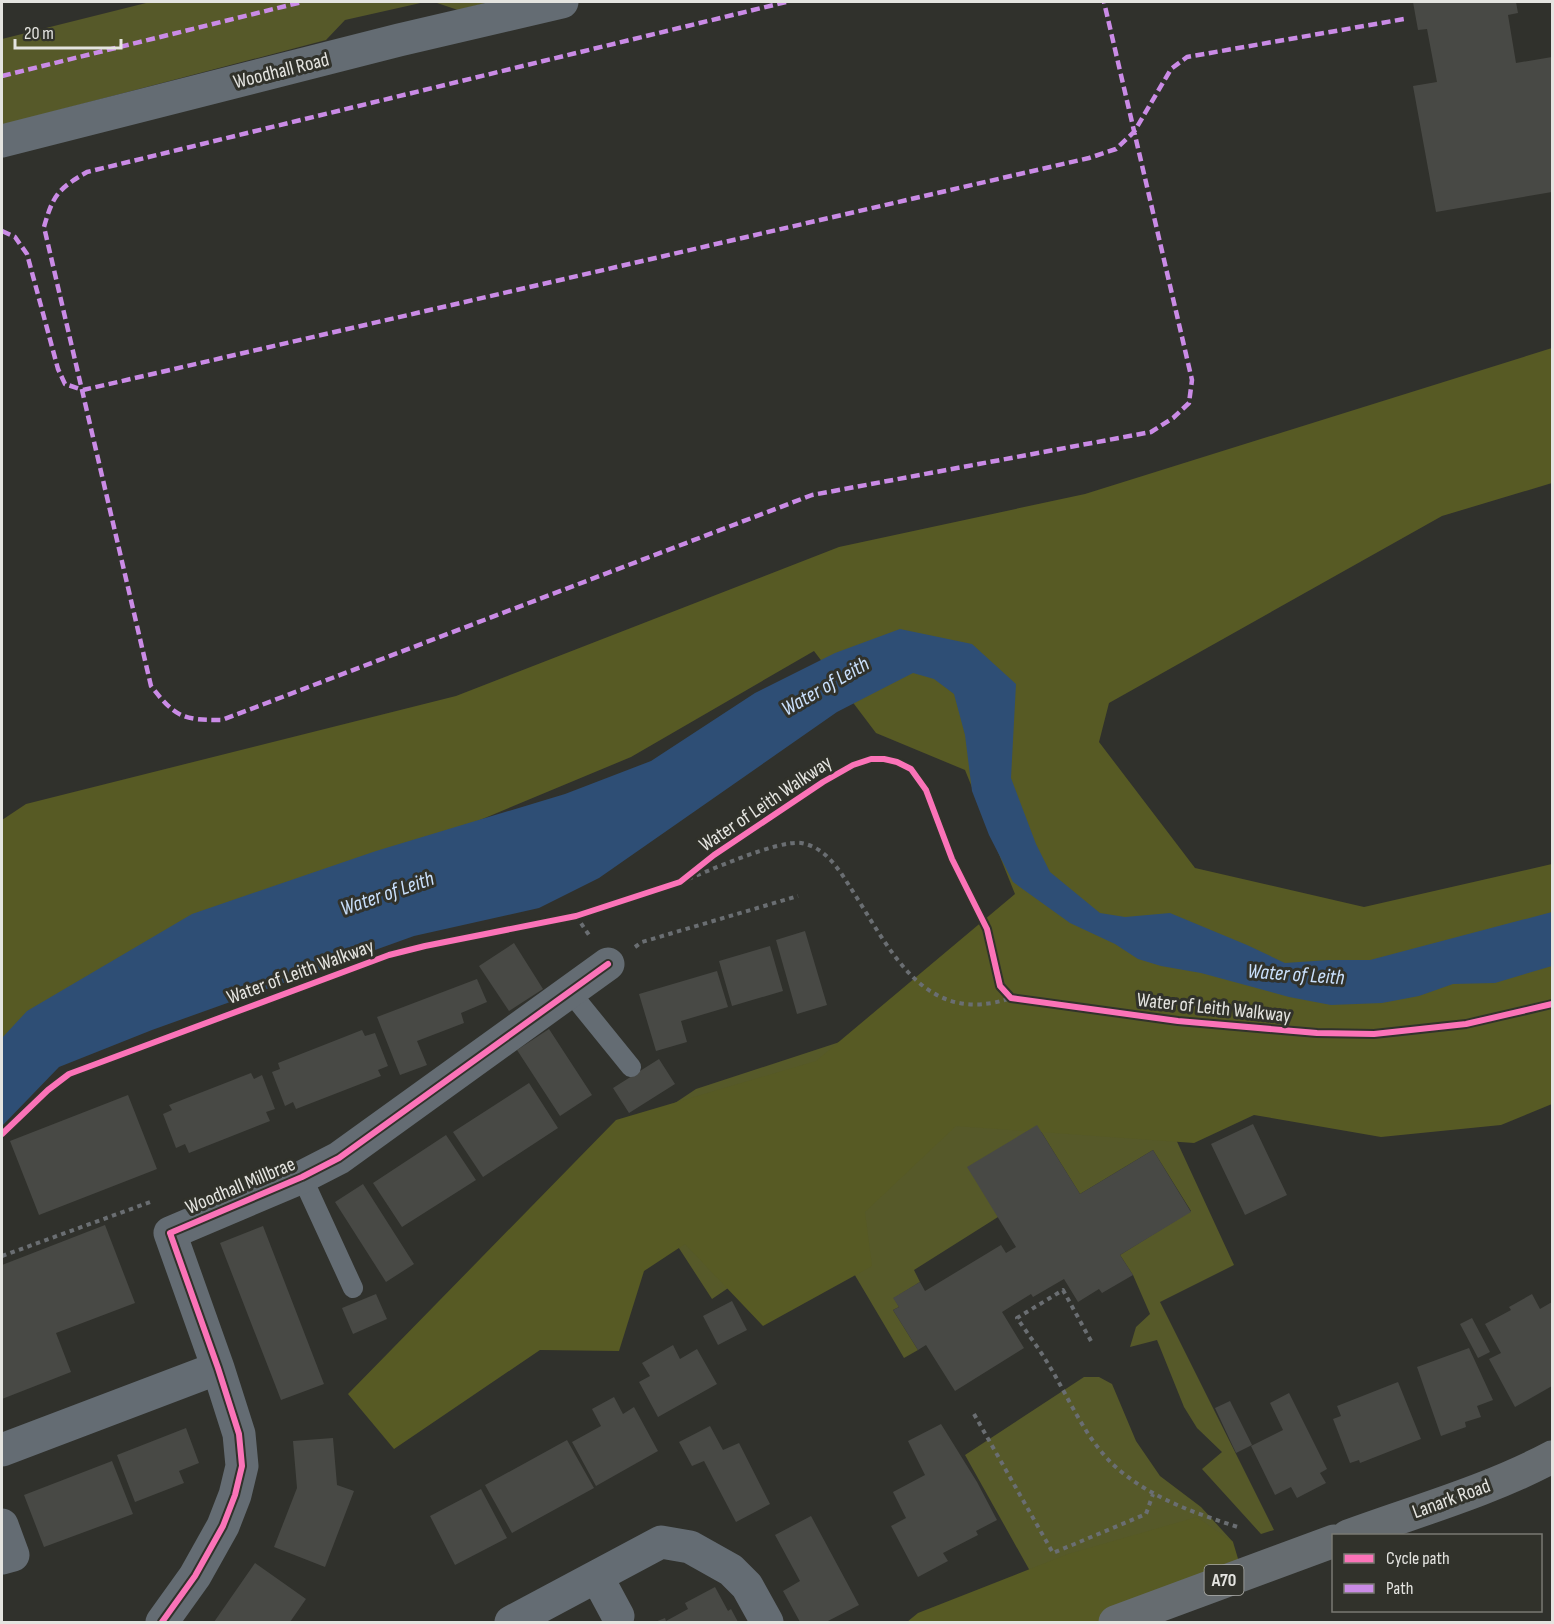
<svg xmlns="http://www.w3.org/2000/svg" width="1554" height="1624" font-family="'Sofia Sans Condensed',sans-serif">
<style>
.green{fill:#565929}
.forest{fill:#575a24}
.water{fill:#2e4e75}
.building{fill:#484945}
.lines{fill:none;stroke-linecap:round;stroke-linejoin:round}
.path{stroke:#6a6e72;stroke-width:4;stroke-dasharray:4.5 4.5;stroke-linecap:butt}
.lane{stroke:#646c73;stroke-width:20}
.street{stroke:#646c73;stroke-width:33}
.primary{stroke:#666c70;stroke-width:33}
.quiet{stroke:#ca8be6;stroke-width:4.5;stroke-dasharray:9 4.5;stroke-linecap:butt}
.cycleway-casing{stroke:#31322b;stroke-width:10}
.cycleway{stroke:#fb73b8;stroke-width:6}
.labels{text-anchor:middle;stroke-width:6;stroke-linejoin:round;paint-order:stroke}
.shield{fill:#31322b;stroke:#aeafaa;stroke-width:1.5}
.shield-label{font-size:18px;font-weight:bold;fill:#e4e4e0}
.street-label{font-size:20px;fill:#e4e4e0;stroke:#31322b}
.water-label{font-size:21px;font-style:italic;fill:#cae0fc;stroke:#31322b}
</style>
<rect width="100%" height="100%" fill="#30312c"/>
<path class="green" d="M 150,2 L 425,2 L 345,20 L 326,40 L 2,125 L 2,39 Z
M 434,2 L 490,2 L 458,10 Z
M 858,1036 L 1167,1120 L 1234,1265 L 1160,1302 L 1274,1530 L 1261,1534 L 1202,1469 L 1222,1452 L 1197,1428 L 1184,1407 L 1157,1340 L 1130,1347 L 1136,1327 L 1150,1314 L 1133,1275 L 1120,1255 L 1191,1211 L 1153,1150 L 1080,1194 L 1037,1125 L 998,1217 L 914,1270 L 920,1282 L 894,1298 L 899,1307 L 893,1310 L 918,1350 L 904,1358 L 824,1223 L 712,1299 L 612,1145 L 696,1089 Z
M 1084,1377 L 1099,1377 L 1112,1384 L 1136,1441 L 1160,1476 L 1201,1507 L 1233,1542 L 1049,1605 L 965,1455 Z"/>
<path class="forest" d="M 1552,348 L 1552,483 L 1442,516 L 1109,703 L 1099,742 L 1195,868 L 1364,907 L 1552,864 L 1552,1104 L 1501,1125 L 1381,1137 L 1254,1115 L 1194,1143 L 956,1126 L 865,1212 L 872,1266 L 763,1326 L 685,1244 L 644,1271 L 619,1351 L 540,1350 L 394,1449 L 348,1394 L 616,1120 L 816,1061 L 1015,894 L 965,770 L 876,733 L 814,651 L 631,757 L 310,891 L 2,1058 L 2,820 L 26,804 L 456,696 L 839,547 L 1085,494 Z
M 1197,1517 L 1233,1542 L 1242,1572 L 1143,1622 L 907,1622 L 918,1613 L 1068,1554 Z"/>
<path class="water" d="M 900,629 L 972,644 L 1016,684 L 1011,778 L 1036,844 L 1050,872 L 1100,913 L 1125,917 L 1170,913 L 1247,945 L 1285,963 L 1329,960 L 1370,960 L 1552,912 L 1552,966 L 1495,983 L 1453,984 L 1419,996 L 1382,1003 L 1331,1005 L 1289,997 L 1201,973 L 1161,966 L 1138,959 L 1115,944 L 1070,923 L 1013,882 L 989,835 L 972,791 L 965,735 L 954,694 L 934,679 L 913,673 L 837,712 L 599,878 L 539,908 L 414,936 L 152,1030 L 59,1067 L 2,1126 L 2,1038 L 27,1011 L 192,914 L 376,851 L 565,794 L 651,761 L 755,693 L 835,653 Z"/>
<path class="building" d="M 1413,2 L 1516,2 L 1518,13 L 1508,15 L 1516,63 L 1552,57 L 1552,192 L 1436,212 L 1413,86 L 1437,82 L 1427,29 L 1418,30 Z
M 805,931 L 827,1005 L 797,1014 L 776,940 Z
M 514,943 L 543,989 L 509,1011 L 479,966 Z
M 770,946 L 783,991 L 732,1006 L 719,961 Z
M 717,971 L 728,1007 L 681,1021 L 687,1042 L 656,1051 L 639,994 Z
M 477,979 L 487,1002 L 461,1013 L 464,1023 L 417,1041 L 427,1065 L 400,1075 L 377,1017 Z
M 549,1029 L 592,1095 L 560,1116 L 517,1050 Z
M 362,1030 L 365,1036 L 375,1033 L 388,1066 L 378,1070 L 381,1076 L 296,1109 L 293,1102 L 285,1106 L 272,1072 L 280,1069 L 278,1063 Z
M 659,1059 L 675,1084 L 629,1113 L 613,1088 Z
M 251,1073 L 254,1079 L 262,1075 L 275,1109 L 266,1112 L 270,1121 L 189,1153 L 185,1144 L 176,1148 L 163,1114 L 172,1110 L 169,1105 Z
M 529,1083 L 558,1128 L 483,1177 L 453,1132 Z
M 128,1095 L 157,1169 L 39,1215 L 10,1141 Z
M 1253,1124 L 1287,1195 L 1245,1215 L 1211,1144 Z
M 1037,1125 L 1080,1194 L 1153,1150 L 1191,1212 L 1120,1255 L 1133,1275 L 1102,1293 L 1099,1289 L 1078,1302 L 1064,1279 L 1033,1297 L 1031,1294 L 1002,1312 L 1024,1348 L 955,1391 L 926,1345 L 918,1350 L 893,1310 L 899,1307 L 893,1298 L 920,1282 L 925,1291 L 1001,1245 L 1006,1253 L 1016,1247 L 967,1167 Z
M 446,1135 L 476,1180 L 402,1227 L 373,1183 Z
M 363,1184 L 414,1264 L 386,1282 L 335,1202 Z
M 105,1225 L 135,1303 L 56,1333 L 71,1372 L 2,1399 L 2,1265 Z
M 263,1226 L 324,1384 L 281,1400 L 220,1243 Z
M 376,1294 L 387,1319 L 353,1334 L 342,1308 Z
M 1532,1294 L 1540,1309 L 1552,1302 L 1552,1386 L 1515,1407 L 1489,1359 L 1501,1353 L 1485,1324 L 1511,1310 L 1509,1307 Z
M 732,1301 L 747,1330 L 718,1345 L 703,1316 Z
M 1472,1318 L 1490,1352 L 1478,1358 L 1460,1324 Z
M 673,1345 L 680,1359 L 697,1349 L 717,1384 L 658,1417 L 639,1382 L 650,1376 L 642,1363 Z
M 1469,1348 L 1493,1400 L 1477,1406 L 1481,1417 L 1465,1422 L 1466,1427 L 1441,1436 L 1417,1367 Z
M 1398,1382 L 1421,1439 L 1360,1463 L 1359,1460 L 1350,1463 L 1333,1419 L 1341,1416 L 1337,1406 Z
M 1289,1393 L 1327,1469 L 1320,1473 L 1326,1483 L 1297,1498 L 1291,1487 L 1275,1495 L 1251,1446 L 1283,1430 L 1270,1403 Z
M 614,1397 L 623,1414 L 634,1407 L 658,1451 L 596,1486 L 572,1442 L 601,1426 L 592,1409 Z
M 1230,1401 L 1252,1445 L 1236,1453 L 1215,1408 Z
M 941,1424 L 977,1482 L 997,1520 L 976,1531 L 978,1535 L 943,1553 L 948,1561 L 918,1577 L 891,1526 L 906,1518 L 893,1492 L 925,1475 L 908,1441 Z
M 710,1426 L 723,1450 L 739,1443 L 770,1504 L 736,1522 L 704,1461 L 692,1466 L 679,1442 Z
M 186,1428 L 199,1463 L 179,1471 L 184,1483 L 135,1502 L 117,1455 Z
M 333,1438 L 337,1485 L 354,1491 L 325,1567 L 274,1547 L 297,1488 L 293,1441 Z
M 567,1440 L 594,1488 L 512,1533 L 485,1485 Z
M 112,1461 L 133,1514 L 44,1547 L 24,1495 Z
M 481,1489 L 507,1538 L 455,1565 L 430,1516 Z
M 811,1516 L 859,1605 L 826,1622 L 800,1622 L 783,1591 L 800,1581 L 775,1535 Z
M 255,1563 L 306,1599 L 290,1622 L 214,1622 Z
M 715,1587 L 728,1611 L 731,1609 L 738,1622 L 655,1622 L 665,1618 L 666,1621 L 688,1609 L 685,1603 Z"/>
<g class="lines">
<path class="path" d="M 680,882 C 707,872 776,840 801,843 C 825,847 838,868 850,887 C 890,948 923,1028 1011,998
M 576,916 L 589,935
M 635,947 L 642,942 L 798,896
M 2,1256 L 153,1201
M 1091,1341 L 1063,1290 L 1017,1318 C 1028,1334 1040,1350 1050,1367 C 1071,1402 1087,1442 1118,1469 C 1153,1499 1197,1514 1241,1528
M 974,1414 L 1053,1553 L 1146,1514 L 1153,1494"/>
<path class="lane" d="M 571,993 L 631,1067
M 302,1177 L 353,1288"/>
<path class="street" d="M 2,141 L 399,40 L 562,2
M 2,1450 L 218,1368
M 2,1525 L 13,1555 L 2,1558
M 597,1577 L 618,1616
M 162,1622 L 195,1576 L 223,1526 L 235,1495 L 242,1466 L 239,1434 L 218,1368 L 170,1233 L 302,1177 L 339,1158 L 608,964
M 511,1622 L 661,1542 L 690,1547 L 731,1570 L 747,1586 L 767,1622"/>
<path class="primary" d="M 1348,1536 C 1416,1511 1488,1491 1552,1457
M 1115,1622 L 1334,1541"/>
<path class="quiet" d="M 786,2 L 87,172 C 58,189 53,195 44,227 L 151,686 C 176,718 183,720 222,720 L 812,495 L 1151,432 L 1173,418 L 1189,403 L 1192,380 L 1104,2
M 2,76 L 302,2
M 2,231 L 15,237 L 27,254 L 58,369 L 65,384 L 83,390 L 1089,158 L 1116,149 L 1134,132 L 1171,69 L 1187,57 L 1404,19"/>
<g class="cycleway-casing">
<path id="cycleway" d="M 2,1134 L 48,1090 L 69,1074 L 389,955 L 425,946 L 576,916 L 680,882 L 714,855 L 823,782 L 853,765 L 871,759 L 884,759 L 897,762 L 911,769 L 926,790 L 952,859 L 987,929 L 1000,986 L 1011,998 L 1178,1021 L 1317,1033 L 1374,1034 L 1466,1024 L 1552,1004
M 162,1622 L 195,1576 L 223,1526 L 235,1495 L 242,1466 L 239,1434 L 218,1368 L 170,1233 L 302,1177 L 339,1158 L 608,964"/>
</g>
<use href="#cycleway" class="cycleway"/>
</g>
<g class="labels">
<rect class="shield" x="1204.5" y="1565" width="39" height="30" rx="4.5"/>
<g class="shield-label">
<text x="1224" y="1586">A70</text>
</g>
<g class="street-label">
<text transform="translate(281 70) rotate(-14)" y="7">Woodhall Road</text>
<text transform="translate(765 803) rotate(-34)" y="7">Water of Leith Walkway</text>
<text transform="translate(300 971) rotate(-20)" y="7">Water of Leith Walkway</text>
<text transform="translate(1214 1007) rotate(6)" y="7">Water of Leith Walkway</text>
<text transform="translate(240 1185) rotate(-23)" y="7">Woodhall Millbrae</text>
<text transform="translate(1451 1498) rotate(-20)" y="7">Lanark Road</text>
</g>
<g class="water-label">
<text transform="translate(825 686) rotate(-30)" y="7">Water of Leith</text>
<text transform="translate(387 893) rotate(-19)" y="7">Water of Leith</text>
<text transform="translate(1296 974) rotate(4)" y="7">Water of Leith</text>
</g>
</g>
<rect width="1554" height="1624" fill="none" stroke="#e4e4e0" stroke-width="6"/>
<rect x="1332" y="1534" width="210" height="78" fill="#31322b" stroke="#797973" stroke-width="1.5"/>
<rect x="1344" y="1554" width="30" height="9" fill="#fb73b8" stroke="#797973" stroke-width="1.5"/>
<text x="1386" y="1564" font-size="18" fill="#e4e4e0">Cycle path</text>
<rect x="1344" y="1584" width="30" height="9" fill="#ca8be6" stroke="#797973" stroke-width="1.5"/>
<text x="1386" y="1594" font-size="18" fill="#e4e4e0">Path</text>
<path d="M15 39v9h106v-9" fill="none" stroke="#e4e4e0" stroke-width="3"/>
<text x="24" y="39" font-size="18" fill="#e4e4e0" stroke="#31322b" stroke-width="4.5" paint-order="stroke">20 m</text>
</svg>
